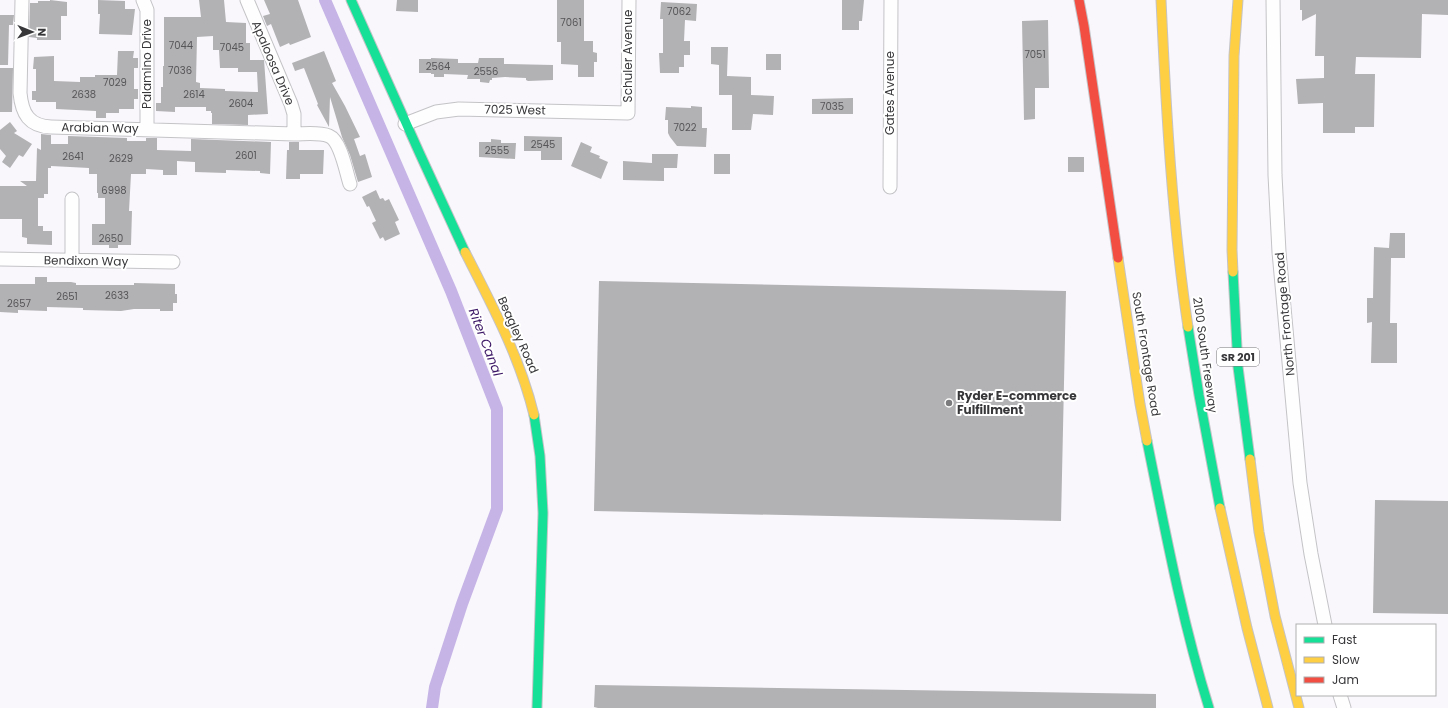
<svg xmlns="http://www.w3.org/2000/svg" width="1448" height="708" font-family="Poppins,sans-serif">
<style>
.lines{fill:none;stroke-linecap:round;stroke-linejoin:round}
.canal{stroke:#c6b4e6;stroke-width:12}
.building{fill:#b2b1b3;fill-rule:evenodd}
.street-casing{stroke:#c4c3c6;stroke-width:15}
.fast-casing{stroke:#c4c3c6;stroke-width:11}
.slow-casing{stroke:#c4c3c6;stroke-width:11}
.jam-casing{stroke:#c4c3c6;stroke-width:11}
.street{stroke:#fefeff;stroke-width:13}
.fast{stroke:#16e098;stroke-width:9}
.slow{stroke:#ffcf43;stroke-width:9}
.jam{stroke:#f24e42;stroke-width:9}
.poi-dot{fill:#7b7a7d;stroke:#fff;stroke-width:1.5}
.labels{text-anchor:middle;stroke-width:4;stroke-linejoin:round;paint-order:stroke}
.number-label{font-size:10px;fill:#565558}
.shield{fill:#fff;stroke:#737274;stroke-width:1}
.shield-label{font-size:11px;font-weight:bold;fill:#373639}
.street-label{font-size:12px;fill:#373639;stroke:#fff}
.poi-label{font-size:12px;font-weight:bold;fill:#373639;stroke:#fff;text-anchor:start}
.water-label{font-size:13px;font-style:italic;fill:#3d1867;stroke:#fff}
</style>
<rect width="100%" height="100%" fill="#f9f7fc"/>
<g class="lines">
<path class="canal" d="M 325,0 L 451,291 L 497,409 L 497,509 L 462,604 L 435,687 L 432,708"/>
</g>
<path class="building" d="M 50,0 L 67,2 L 67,16 L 61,16 L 61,40 L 37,40 L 37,38 L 29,37 L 30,3 L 38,3 L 38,1 L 50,1 Z
M 98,0 L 125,1 L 125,9 L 135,9 L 132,35 L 99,34 L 100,14 L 98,14 Z
M 199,0 L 224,0 L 226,22 L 246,23 L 246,43 L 250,43 L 250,60 L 264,60 L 268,114 L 248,115 L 248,125 L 212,124 L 212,113 L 211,113 L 211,111 L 206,111 L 206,107 L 175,107 L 175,112 L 156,111 L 156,103 L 161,103 L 161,87 L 163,87 L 163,66 L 164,66 L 164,17 L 201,17 ZM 213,36 L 213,50 L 219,50 L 220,68 L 238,68 L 238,72 L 257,72 L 258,92 L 225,91 L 225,89 L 200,88 L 200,83 L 196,82 L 197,37 Z
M 264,0 L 298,0 L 311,37 L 290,45 L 289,43 L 280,47 L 271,24 L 267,26 L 263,16 L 270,14 Z
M 397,0 L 418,0 L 418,12 L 396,11 Z
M 557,0 L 584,0 L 584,41 L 593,41 L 593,52 L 597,53 L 597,62 L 594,62 L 594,77 L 578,77 L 578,65 L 561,64 L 561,42 L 557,42 Z
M 842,0 L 864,0 L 862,21 L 859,21 L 859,30 L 842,30 Z
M 1300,0 L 1448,0 L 1448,15 L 1422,14 L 1421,58 L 1356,57 L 1355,74 L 1375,74 L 1374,127 L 1355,127 L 1355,133 L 1323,133 L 1323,103 L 1298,104 L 1296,79 L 1324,78 L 1324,56 L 1315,56 L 1316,14 L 1302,21 L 1302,10 L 1300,10 Z
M 661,2 L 697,4 L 696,21 L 685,20 L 684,41 L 690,41 L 690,55 L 684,55 L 684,67 L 679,67 L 679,73 L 660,73 L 659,53 L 663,53 L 663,19 L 660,19 Z
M 0,15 L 14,15 L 13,25 L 9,25 L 8,65 L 0,65 Z
M 1048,20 L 1049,88 L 1035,88 L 1035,119 L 1024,120 L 1022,21 Z
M 711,47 L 728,47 L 727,76 L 751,77 L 751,95 L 774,96 L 773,115 L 753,114 L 751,130 L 732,130 L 732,95 L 719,95 L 719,65 L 711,64 Z
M 118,51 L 134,51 L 133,58 L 138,58 L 138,68 L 134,68 L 134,89 L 138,89 L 138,99 L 134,99 L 134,109 L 119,109 L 119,113 L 106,113 L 106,118 L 96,118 L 96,111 L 56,109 L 56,102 L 36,102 L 36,100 L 32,100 L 32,91 L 36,91 L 36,69 L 33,69 L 34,57 L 54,56 L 54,81 L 80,82 L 80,77 L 95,77 L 95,75 L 117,75 Z
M 324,51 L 336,81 L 332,83 L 345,106 L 360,137 L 354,139 L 360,156 L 365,154 L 372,177 L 358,182 L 350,155 L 342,137 L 330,97 L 329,127 L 317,105 L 318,104 L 304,68 L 295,71 L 292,63 Z
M 766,54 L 781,54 L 781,70 L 766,70 Z
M 431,58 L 458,59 L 458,63 L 478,63 L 479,58 L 504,58 L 504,64 L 553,65 L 553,80 L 528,81 L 526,80 L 526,78 L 505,77 L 492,78 L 492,80 L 490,80 L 489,83 L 480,82 L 480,79 L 467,79 L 468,75 L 444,74 L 444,77 L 434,77 L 434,74 L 431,74 L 431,73 L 419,73 L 419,59 L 431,59 Z
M 0,68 L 13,68 L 12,112 L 0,112 Z
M 853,98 L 853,114 L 812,114 L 812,99 Z
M 691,106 L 702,107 L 702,128 L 707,128 L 706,147 L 677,146 L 670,137 L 668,133 L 668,120 L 665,120 L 666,107 L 691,108 Z
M 10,122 L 17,131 L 14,133 L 32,144 L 23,157 L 19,155 L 10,168 L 2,162 L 6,156 L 0,149 L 0,130 Z
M 41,134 L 51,135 L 51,144 L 68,144 L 68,136 L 127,138 L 127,141 L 146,141 L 146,138 L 157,138 L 157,150 L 191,151 L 191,139 L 271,142 L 270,174 L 260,173 L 260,171 L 226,170 L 226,173 L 195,172 L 195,162 L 177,161 L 177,175 L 163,175 L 163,170 L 146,169 L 146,174 L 131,174 L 129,211 L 132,211 L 131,245 L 118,245 L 118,248 L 109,248 L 109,245 L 92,245 L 92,224 L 105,224 L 105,198 L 98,198 L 98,193 L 97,193 L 97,174 L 89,174 L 89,168 L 51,166 L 51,168 L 48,168 L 48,194 L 44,194 L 44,198 L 38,198 L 38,226 L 43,226 L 43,231 L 52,231 L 52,245 L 27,244 L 27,238 L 22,237 L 22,219 L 0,219 L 0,186 L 27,186 L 20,181 L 36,181 L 37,148 L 41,150 Z
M 524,136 L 562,137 L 562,160 L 541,160 L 541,151 L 524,151 Z
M 491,139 L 501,140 L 501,143 L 516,143 L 515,159 L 479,157 L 479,142 L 491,142 Z
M 289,142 L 299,142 L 299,150 L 324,150 L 323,174 L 300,174 L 300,179 L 286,179 L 287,150 L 289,150 Z
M 581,142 L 592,147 L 590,152 L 600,156 L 599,158 L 608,162 L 601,179 L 571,166 Z
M 652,154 L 678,154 L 677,168 L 664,168 L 664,181 L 623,180 L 623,161 L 652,163 Z
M 714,154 L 730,154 L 730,174 L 714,174 Z
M 1068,157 L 1084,157 L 1084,172 L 1068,172 Z
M 376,190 L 380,199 L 383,198 L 385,201 L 389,199 L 399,220 L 395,222 L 400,234 L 385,241 L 383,237 L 380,239 L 372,223 L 376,221 L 369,206 L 367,207 L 362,197 Z
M 1390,233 L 1405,233 L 1405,258 L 1391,258 L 1390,323 L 1397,323 L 1397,363 L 1371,363 L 1372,322 L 1367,323 L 1367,298 L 1373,298 L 1374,247 L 1389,248 Z
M 35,277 L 47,277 L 47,282 L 71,282 L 76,283 L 76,285 L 134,285 L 134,283 L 175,284 L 175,294 L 177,294 L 177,303 L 173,303 L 173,311 L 160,311 L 160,309 L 134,309 L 121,311 L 83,310 L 83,308 L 47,307 L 47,311 L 18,310 L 18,313 L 0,312 L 0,284 L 35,284 Z
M 599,281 L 1066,291 L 1061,521 L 594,511 Z
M 1375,500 L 1448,501 L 1448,614 L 1373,613 Z
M 595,685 L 1156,694 L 1156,708 L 598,708 L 594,707 Z"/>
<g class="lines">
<g class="street-casing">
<path id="street" d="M 22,0 L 20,93 C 22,114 29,126 51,127 L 294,134
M 143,0 L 147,10 L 147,129
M 247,0 L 291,104 L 294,114 L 294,134 C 305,134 319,132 329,136 C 341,141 346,172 350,184
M 1273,0 L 1275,175 L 1279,252 L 1300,483 L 1311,554 L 1325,625
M 405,124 L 436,112 L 459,109 L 628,113 L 629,0
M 890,187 L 891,0
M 72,199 L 72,260
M 0,259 L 173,262
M 1340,695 L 1344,708"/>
</g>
<g class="fast-casing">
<path id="fast" d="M 351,0 L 419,152 L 465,252
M 1233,272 L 1238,367 L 1250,459
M 1188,327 L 1199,395 L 1220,508
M 534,415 L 540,456 L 543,513 L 537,708
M 1147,441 C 1165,530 1182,621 1209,708"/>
</g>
<g class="slow-casing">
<path id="slow" d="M 1161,0 C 1166,109 1172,219 1188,327
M 465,252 C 492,305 520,357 534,415
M 1118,258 L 1140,404 L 1147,441
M 1233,272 L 1232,250 L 1234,56 L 1238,0
M 1250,459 L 1259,532 L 1275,616 L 1299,708
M 1220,508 L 1247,628 L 1268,708"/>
</g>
<g class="jam-casing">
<path id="jam" d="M 1079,0 L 1084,26 L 1118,258"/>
</g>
<use href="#street" class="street"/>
<use href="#fast" class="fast"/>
<use href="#slow" class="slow"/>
<use href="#jam" class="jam"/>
</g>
<circle class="poi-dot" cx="949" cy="403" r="4"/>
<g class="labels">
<g class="number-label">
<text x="679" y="15">7062</text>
<text x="571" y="26">7061</text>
<text x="181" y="49">7044</text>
<text x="232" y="51">7045</text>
<text x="1035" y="58">7051</text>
<text x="438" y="70">2564</text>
<text x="180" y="74">7036</text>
<text x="486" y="75">2556</text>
<text x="115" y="86">7029</text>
<text x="84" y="98">2638</text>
<text x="194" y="98">2614</text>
<text x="241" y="107">2604</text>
<text x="832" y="110">7035</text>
<text x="685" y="131">7022</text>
<text x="543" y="148">2545</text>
<text x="497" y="154">2555</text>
<text x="246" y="159">2601</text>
<text x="73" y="160">2641</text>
<text x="121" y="162">2629</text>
<text x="114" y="194">6998</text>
<text x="111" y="242">2650</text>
<text x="117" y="299">2633</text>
<text x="67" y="300">2651</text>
<text x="19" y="307">2657</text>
</g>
<rect class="shield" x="1217" y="348" width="42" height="18" rx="3"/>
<g class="shield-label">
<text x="1238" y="361">SR 201</text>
</g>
<g class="street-label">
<text transform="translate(628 56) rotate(-90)" y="4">Schuler Avenue</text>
<text transform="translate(273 63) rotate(67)" y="4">Apaloosa Drive</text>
<text transform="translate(147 64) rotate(-90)" y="4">Palamino Drive</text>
<text transform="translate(890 93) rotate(-90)" y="4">Gates Avenue</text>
<text transform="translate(515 110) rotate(1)" y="4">7025 West</text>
<text transform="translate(100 128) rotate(1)" y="4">Arabian Way</text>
<text transform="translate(86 261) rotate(1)" y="4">Bendixon Way</text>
<text transform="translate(1285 314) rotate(-95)" y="4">North Frontage Road</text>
<text transform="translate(518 335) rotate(66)" y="4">Beagley Road</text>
<text transform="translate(1146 354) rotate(81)" y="4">South Frontage Road</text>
<text transform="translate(1205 355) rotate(82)" y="4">2100 South Freeway</text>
</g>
<g class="poi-label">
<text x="957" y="400">Ryder E-commerce<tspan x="957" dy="14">Fulfillment</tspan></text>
</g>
<g class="water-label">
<text transform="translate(486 342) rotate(69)" y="5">Riter Canal</text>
</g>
</g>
<rect x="1296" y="624" width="140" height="72" fill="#ffffff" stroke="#afafb0"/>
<rect x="1304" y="637" width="20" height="6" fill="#16e098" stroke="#afafb0"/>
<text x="1332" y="644" font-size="12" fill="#373639">Fast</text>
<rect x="1304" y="657" width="20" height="6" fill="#ffcf43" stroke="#afafb0"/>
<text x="1332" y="664" font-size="12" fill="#373639">Slow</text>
<rect x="1304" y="677" width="20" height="6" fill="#f24e42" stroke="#afafb0"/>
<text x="1332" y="684" font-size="12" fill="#373639">Jam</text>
<g transform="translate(32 32) rotate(91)" stroke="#ffffff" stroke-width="3" paint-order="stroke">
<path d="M0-3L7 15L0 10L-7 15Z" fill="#373639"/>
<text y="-6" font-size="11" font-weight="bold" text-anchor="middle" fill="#373639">N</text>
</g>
</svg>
